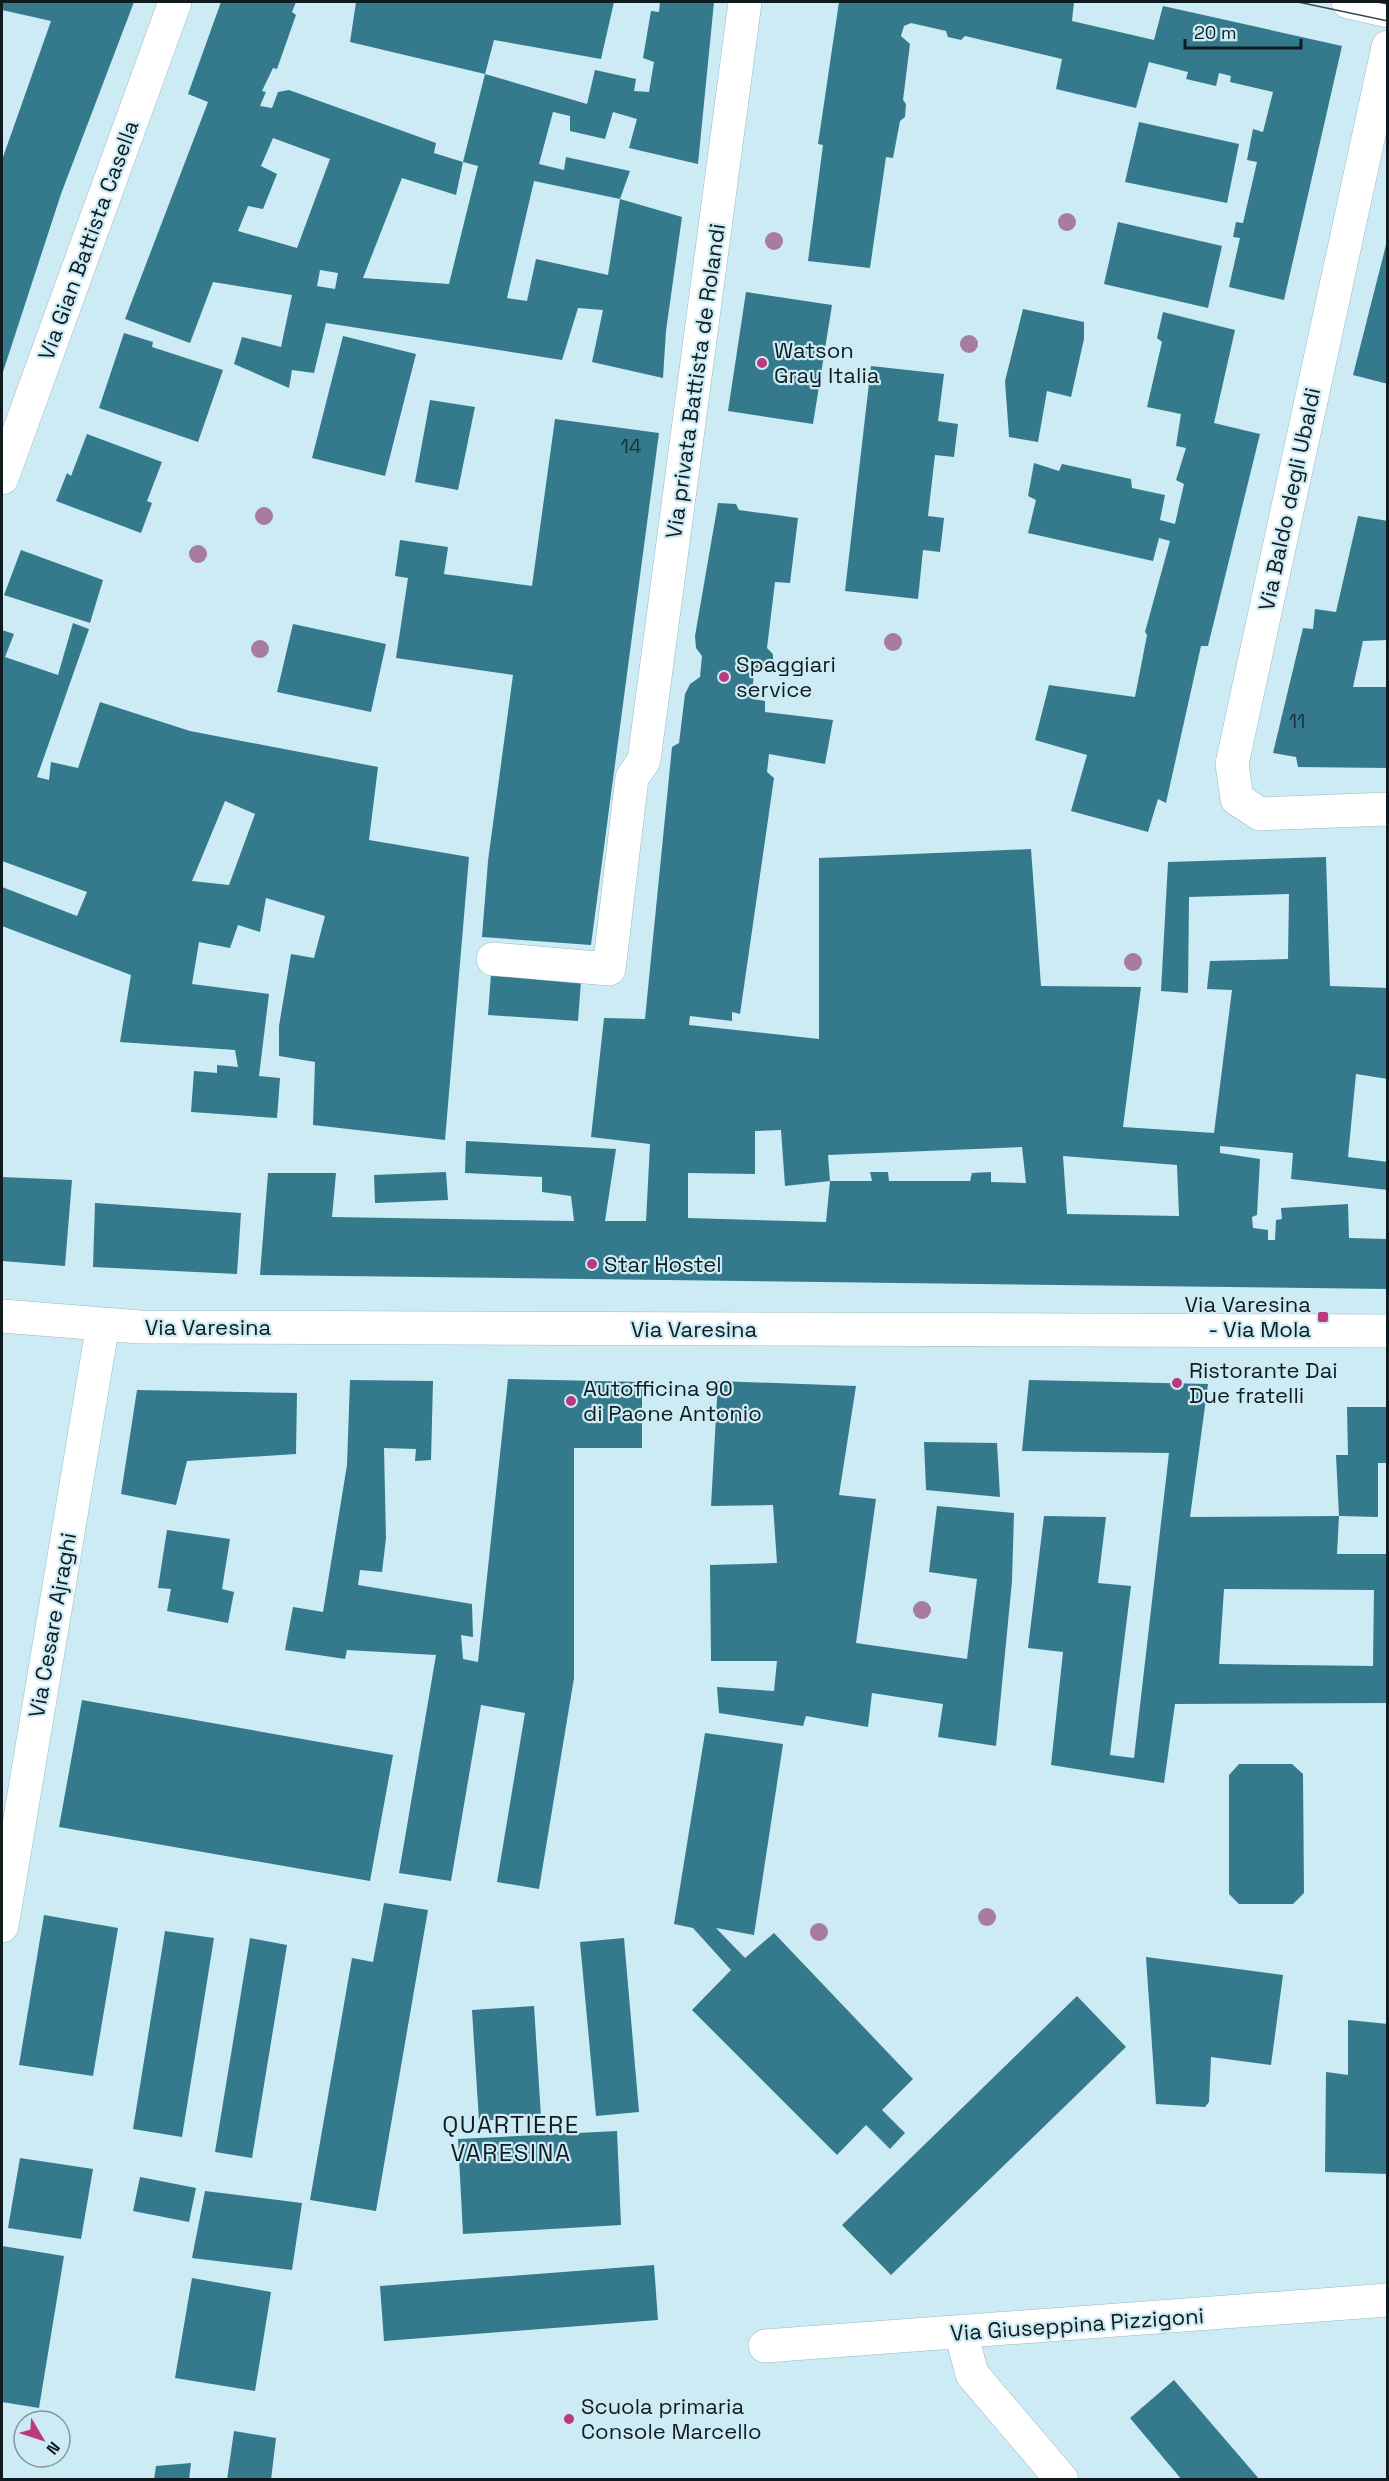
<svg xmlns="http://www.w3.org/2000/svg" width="1389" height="2481" font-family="'Space Grotesk',sans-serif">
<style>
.building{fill:#347a8c;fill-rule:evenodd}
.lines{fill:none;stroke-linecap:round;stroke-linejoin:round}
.minor-casing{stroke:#9ab8c1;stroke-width:34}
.minor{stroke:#fff;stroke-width:33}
.tram{stroke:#3a494e;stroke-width:1.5}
.tree{fill:#a87ba1}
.poi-dot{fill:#bb3981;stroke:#ccebf4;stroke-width:2}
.labels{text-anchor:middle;stroke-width:4.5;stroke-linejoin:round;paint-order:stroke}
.number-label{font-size:20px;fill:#19333a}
.street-label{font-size:22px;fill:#101b1f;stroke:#ccebf4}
.poi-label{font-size:22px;fill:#101b1f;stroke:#ccebf4;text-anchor:start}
.neighbourhood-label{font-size:24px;letter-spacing:1.5px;fill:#101b1f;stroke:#ccebf4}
</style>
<rect width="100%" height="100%" fill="#ccebf4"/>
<path class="building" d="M 2,2 L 134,2 L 61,194 L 2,375 L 2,160 L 51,21 L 2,10 Z
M 221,2 L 296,2 L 292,12 L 296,15 L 277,69 L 273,68 L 262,91 L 266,92 L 260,106 L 272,108 L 278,92 L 289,90 L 436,143 L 434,153 L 463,162 L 456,195 L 402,178 L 363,278 L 449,284 L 478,166 L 463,162 L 485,74 L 587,104 L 595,70 L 636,79 L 634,91 L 649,92 L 654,62 L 643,58 L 651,11 L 659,12 L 660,2 L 714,2 L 698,164 L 629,148 L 637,119 L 613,112 L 605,139 L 570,131 L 570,116 L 553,112 L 539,164 L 564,170 L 566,157 L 630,171 L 620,199 L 682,217 L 666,331 L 663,378 L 592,362 L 603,310 L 578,308 L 562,360 L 326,323 L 314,373 L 292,370 L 289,388 L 234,364 L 242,337 L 281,347 L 292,295 L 213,282 L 190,343 L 125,319 L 208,102 L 188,94 ZM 273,138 L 330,159 L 297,248 L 238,231 L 248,206 L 263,209 L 277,174 L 261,166 ZM 534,181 L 620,199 L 608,275 L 536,259 L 527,301 L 507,298 ZM 320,270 L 338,273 L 335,289 L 317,286 Z
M 356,2 L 614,2 L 601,59 L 494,40 L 485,74 L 350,42 Z
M 839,2 L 1074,2 L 1072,21 L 1154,40 L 1163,6 L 1342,46 L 1284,300 L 1229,287 L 1240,238 L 1233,237 L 1236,222 L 1243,223 L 1257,162 L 1247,160 L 1253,129 L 1263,132 L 1273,92 L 1230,82 L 1231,76 L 1219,73 L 1216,86 L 1186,79 L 1188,72 L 1149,62 L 1136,108 L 1056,89 L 1062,59 L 965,36 L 961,40 L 948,37 L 946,31 L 911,23 L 904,26 L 901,36 L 910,44 L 903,100 L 906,104 L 905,117 L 900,121 L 893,158 L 886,157 L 870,268 L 808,261 L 823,145 L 818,144 Z
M 1139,122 L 1239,144 L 1227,203 L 1125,182 Z
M 1118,222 L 1222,246 L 1208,308 L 1104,284 Z
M 1387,241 L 1388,241 L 1388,384 L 1353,375 Z
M 746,292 L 832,305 L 813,424 L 728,411 Z
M 1023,309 L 1084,322 L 1084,339 L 1071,397 L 1047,391 L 1038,442 L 1009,437 L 1005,381 Z
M 1163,312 L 1235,330 L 1214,423 L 1260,434 L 1208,646 L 1201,646 L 1166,803 L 1158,799 L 1148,832 L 1071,811 L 1087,755 L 1035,740 L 1049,685 L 1135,697 L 1147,635 L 1145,632 L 1170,541 L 1159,538 L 1153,561 L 1028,533 L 1036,500 L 1028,496 L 1034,463 L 1059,471 L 1062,464 L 1131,479 L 1132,488 L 1165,495 L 1160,520 L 1175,524 L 1184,484 L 1176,480 L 1186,448 L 1176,446 L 1181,414 L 1147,407 L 1162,342 L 1157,338 Z
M 124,333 L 153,342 L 152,347 L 223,370 L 198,442 L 99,408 Z
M 343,336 L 416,354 L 385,476 L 312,458 Z
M 871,366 L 944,374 L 938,421 L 958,424 L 954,457 L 935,455 L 928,516 L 944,518 L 940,552 L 923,550 L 918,599 L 845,591 Z
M 430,400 L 475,407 L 458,490 L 415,482 Z
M 555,419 L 659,433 L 591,945 L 482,937 L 488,861 L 513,675 L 396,658 L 408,578 L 395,576 L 400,540 L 448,547 L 444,574 L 532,586 Z
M 87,434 L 162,462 L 147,501 L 152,503 L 141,533 L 56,501 L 67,473 L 71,476 Z
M 718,503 L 736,504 L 739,510 L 798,518 L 790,583 L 775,582 L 767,648 L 773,654 L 773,660 L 765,670 L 754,670 L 752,699 L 765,701 L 765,712 L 833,720 L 825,764 L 769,754 L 767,772 L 774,778 L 740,1014 L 732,1012 L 732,1021 L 690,1016 L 689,1025 L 819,1039 L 819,858 L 1031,849 L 1041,986 L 1141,987 L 1123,1127 L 1214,1133 L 1232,990 L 1207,989 L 1210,961 L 1288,959 L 1289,894 L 1189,897 L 1188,993 L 1161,991 L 1168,862 L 1326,857 L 1330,986 L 1388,988 L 1388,1079 L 1356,1074 L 1348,1157 L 1388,1162 L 1388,1190 L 1291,1179 L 1293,1153 L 1220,1146 L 1220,1153 L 1260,1159 L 1257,1215 L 1252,1217 L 1253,1228 L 1268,1230 L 1268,1240 L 1275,1240 L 1276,1220 L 1282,1219 L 1281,1208 L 1348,1204 L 1349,1238 L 1388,1239 L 1388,1289 L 260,1275 L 268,1173 L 336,1173 L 332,1217 L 574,1221 L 571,1196 L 542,1192 L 542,1177 L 465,1173 L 466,1141 L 616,1149 L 605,1221 L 646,1221 L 650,1144 L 591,1137 L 604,1018 L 645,1019 L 672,747 L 679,743 L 685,694 L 690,684 L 700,677 L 702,656 L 696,648 L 695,636 ZM 781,1130 L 785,1186 L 830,1181 L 828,1155 L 1022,1147 L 1026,1183 L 991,1182 L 991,1172 L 972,1173 L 970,1181 L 889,1181 L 888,1172 L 870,1172 L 872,1181 L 830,1181 L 826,1222 L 688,1218 L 688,1173 L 755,1174 L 755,1131 ZM 1063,1156 L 1177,1165 L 1179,1216 L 1067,1214 Z
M 1358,516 L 1388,521 L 1388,640 L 1363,641 L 1353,687 L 1388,687 L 1388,768 L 1298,767 L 1296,757 L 1273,753 L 1303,628 L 1313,629 L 1315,609 L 1336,612 Z
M 21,550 L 103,580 L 90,623 L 4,595 Z
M 73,623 L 89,629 L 37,777 L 49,780 L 51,762 L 78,768 L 100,702 L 190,731 L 378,767 L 369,840 L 469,857 L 445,1140 L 313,1125 L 315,1062 L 279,1056 L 279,1026 L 291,954 L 314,958 L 325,916 L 266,898 L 260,932 L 238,925 L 230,948 L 199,942 L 192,984 L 269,994 L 259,1076 L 280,1078 L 277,1118 L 191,1112 L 194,1071 L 217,1073 L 217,1065 L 238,1067 L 235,1050 L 120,1042 L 131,975 L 2,926 L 2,887 L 77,916 L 87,892 L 2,861 L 2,630 L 14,634 L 5,657 L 58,675 ZM 225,801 L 255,814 L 229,885 L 192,881 Z
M 293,624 L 386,644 L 371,712 L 277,692 Z
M 491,974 L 581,981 L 578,1021 L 488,1015 Z
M 446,1172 L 448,1200 L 375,1203 L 374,1175 Z
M 2,1177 L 72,1180 L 65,1266 L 2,1261 Z
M 95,1203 L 241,1213 L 237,1274 L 93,1267 Z
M 508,1379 L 642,1382 L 642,1448 L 574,1448 L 574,1678 L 539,1889 L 497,1882 L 525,1713 L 481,1705 L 451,1881 L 399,1873 L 436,1655 L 347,1650 L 345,1659 L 285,1650 L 293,1607 L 323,1612 L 347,1465 L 350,1380 L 433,1381 L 431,1460 L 415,1461 L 416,1449 L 384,1448 L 386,1538 L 382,1572 L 360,1570 L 358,1585 L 472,1604 L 473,1637 L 461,1635 L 463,1659 L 478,1662 Z
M 1029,1380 L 1208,1384 L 1190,1517 L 1339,1516 L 1337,1554 L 1388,1554 L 1388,1703 L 1175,1704 L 1164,1783 L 1051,1765 L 1063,1652 L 1028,1648 L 1044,1516 L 1106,1517 L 1098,1583 L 1131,1586 L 1110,1755 L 1134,1758 L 1169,1453 L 1022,1451 ZM 1224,1589 L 1374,1590 L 1373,1666 L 1219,1664 Z
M 718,1381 L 856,1386 L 839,1495 L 876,1499 L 856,1643 L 967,1659 L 977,1579 L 929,1572 L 937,1506 L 1014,1513 L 1012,1581 L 996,1746 L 938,1737 L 943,1704 L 872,1693 L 868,1727 L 806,1716 L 803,1726 L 719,1713 L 717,1687 L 774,1691 L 777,1661 L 711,1661 L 710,1565 L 777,1563 L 773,1505 L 711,1506 Z
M 137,1390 L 297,1393 L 296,1454 L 187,1461 L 176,1505 L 121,1494 Z
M 1347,1407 L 1388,1407 L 1388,1463 L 1378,1463 L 1378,1517 L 1339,1516 L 1336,1455 L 1348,1455 Z
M 924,1442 L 997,1443 L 1000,1497 L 926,1490 Z
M 167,1530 L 230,1539 L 222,1589 L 234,1592 L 228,1623 L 167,1611 L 171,1589 L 158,1588 Z
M 82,1700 L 393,1755 L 370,1881 L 59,1827 Z
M 705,1733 L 783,1744 L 754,1935 L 716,1928 L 745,1958 L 774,1933 L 913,2079 L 882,2110 L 905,2133 L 890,2149 L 866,2125 L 837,2155 L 692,2010 L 731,1970 L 693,1928 L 674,1924 Z
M 1239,1764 L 1292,1764 L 1303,1774 L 1304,1893 L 1293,1904 L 1239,1904 L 1229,1894 L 1229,1775 Z
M 384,1903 L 428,1910 L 376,2211 L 310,2200 L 352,1958 L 373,1962 Z
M 44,1915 L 118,1928 L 93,2076 L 19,2065 Z
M 165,1931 L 214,1938 L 182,2137 L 133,2129 Z
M 250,1938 L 287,1945 L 252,2158 L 215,2152 Z
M 624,1938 L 639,2112 L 596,2116 L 580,1942 Z
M 1146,1957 L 1283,1975 L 1271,2065 L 1211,2057 L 1209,2102 L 1205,2107 L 1156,2104 Z
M 1077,1996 L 1126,2047 L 891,2275 L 842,2225 Z
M 534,2006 L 541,2117 L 479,2121 L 472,2010 Z
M 1348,2020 L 1388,2024 L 1388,2174 L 1325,2172 L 1326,2072 L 1348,2075 Z
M 617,2131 L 621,2225 L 463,2234 L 458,2139 Z
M 20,2158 L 93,2169 L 81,2239 L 8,2228 Z
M 140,2177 L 196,2188 L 189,2222 L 133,2211 Z
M 205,2191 L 302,2203 L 292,2270 L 192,2258 Z
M 2,2246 L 64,2256 L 39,2408 L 2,2402 Z
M 654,2265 L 658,2320 L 384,2341 L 380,2286 Z
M 192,2278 L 271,2292 L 255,2391 L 175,2378 Z
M 1174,2380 L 1260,2480 L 1182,2480 L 1130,2418 Z
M 234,2431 L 276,2438 L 271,2480 L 227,2480 Z
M 191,2463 L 189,2480 L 154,2480 L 156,2466 Z"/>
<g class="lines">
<g class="minor-casing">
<path id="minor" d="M 1348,2 L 1388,11
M 1388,47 L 1232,764 L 1237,799 L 1260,814 L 1388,809
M 2,478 L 175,2
M 493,959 L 609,969 L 632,778 L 644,760 L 745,2
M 2,1316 L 140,1327 L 1388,1331
M 2,1926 L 103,1324
M 961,2333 L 972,2374 L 1062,2480
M 765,2346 L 1388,2300"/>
</g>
<use href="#minor" class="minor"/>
<path class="tram" d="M 1298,2 L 1388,21
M 1377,2 L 1388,4"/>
</g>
<g class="tree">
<circle cx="1067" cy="222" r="9"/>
<circle cx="774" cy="241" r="9"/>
<circle cx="969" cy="344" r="9"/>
<circle cx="264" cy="516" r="9"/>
<circle cx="198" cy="554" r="9"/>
<circle cx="893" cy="642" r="9"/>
<circle cx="260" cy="649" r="9"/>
<circle cx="1133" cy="962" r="9"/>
<circle cx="922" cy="1610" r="9"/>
<circle cx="987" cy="1917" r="9"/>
<circle cx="819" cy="1932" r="9"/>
</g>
<g class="poi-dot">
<circle cx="762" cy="363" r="6"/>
<circle cx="724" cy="677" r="6"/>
<circle cx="592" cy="1264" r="6"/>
<rect x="1317" y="1311" width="12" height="12" rx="3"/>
<circle cx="1177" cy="1383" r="6"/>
<circle cx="571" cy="1401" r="6"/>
<circle cx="569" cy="2419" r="6"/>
</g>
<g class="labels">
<g class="number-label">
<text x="631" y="453">14</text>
<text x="1297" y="728">11</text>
</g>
<g class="street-label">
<text transform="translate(88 240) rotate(-70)" y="8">Via Gian Battista Casella</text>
<text transform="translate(695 381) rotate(-82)" y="8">Via privata Battista de Rolandi</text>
<text transform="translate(1289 499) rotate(-78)" y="8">Via Baldo degli Ubaldi</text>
<text x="208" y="1335">Via Varesina</text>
<text x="694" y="1337">Via Varesina</text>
<text transform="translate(52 1625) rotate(-80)" y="8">Via Cesare Ajraghi</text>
<text transform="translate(1077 2324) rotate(-4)" y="8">Via Giuseppina Pizzigoni</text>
</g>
<g class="poi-label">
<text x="774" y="358">Watson<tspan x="774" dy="25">Gray Italia</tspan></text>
<text x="736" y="672">Spaggiari<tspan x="736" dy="25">service</tspan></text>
<text x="604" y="1272">Star Hostel</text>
<text x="1311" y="1312" text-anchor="end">Via Varesina<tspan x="1311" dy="25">- Via Mola</tspan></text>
<text x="1189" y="1378">Ristorante Dai<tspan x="1189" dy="25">Due fratelli</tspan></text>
<text x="583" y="1396">Autofficina 90<tspan x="583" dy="25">di Paone Antonio</tspan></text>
<text x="581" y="2414">Scuola primaria<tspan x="581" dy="25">Console Marcello</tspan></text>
</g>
<g class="neighbourhood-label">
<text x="511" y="2133">QUARTIERE<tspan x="511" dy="28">VARESINA</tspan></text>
</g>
</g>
<rect width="1389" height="2481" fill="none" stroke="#101b1f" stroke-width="6"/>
<g transform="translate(42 2439) rotate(129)"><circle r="28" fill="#ccebf4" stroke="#81989f" stroke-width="1.5"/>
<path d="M0-4.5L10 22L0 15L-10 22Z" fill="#bb3981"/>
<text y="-9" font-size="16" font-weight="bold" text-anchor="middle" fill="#101b1f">N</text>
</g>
<path d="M1185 39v9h116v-9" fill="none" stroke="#101b1f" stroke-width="3"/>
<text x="1194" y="39" font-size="18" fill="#101b1f" stroke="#ccebf4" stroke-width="4.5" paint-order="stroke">20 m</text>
</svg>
